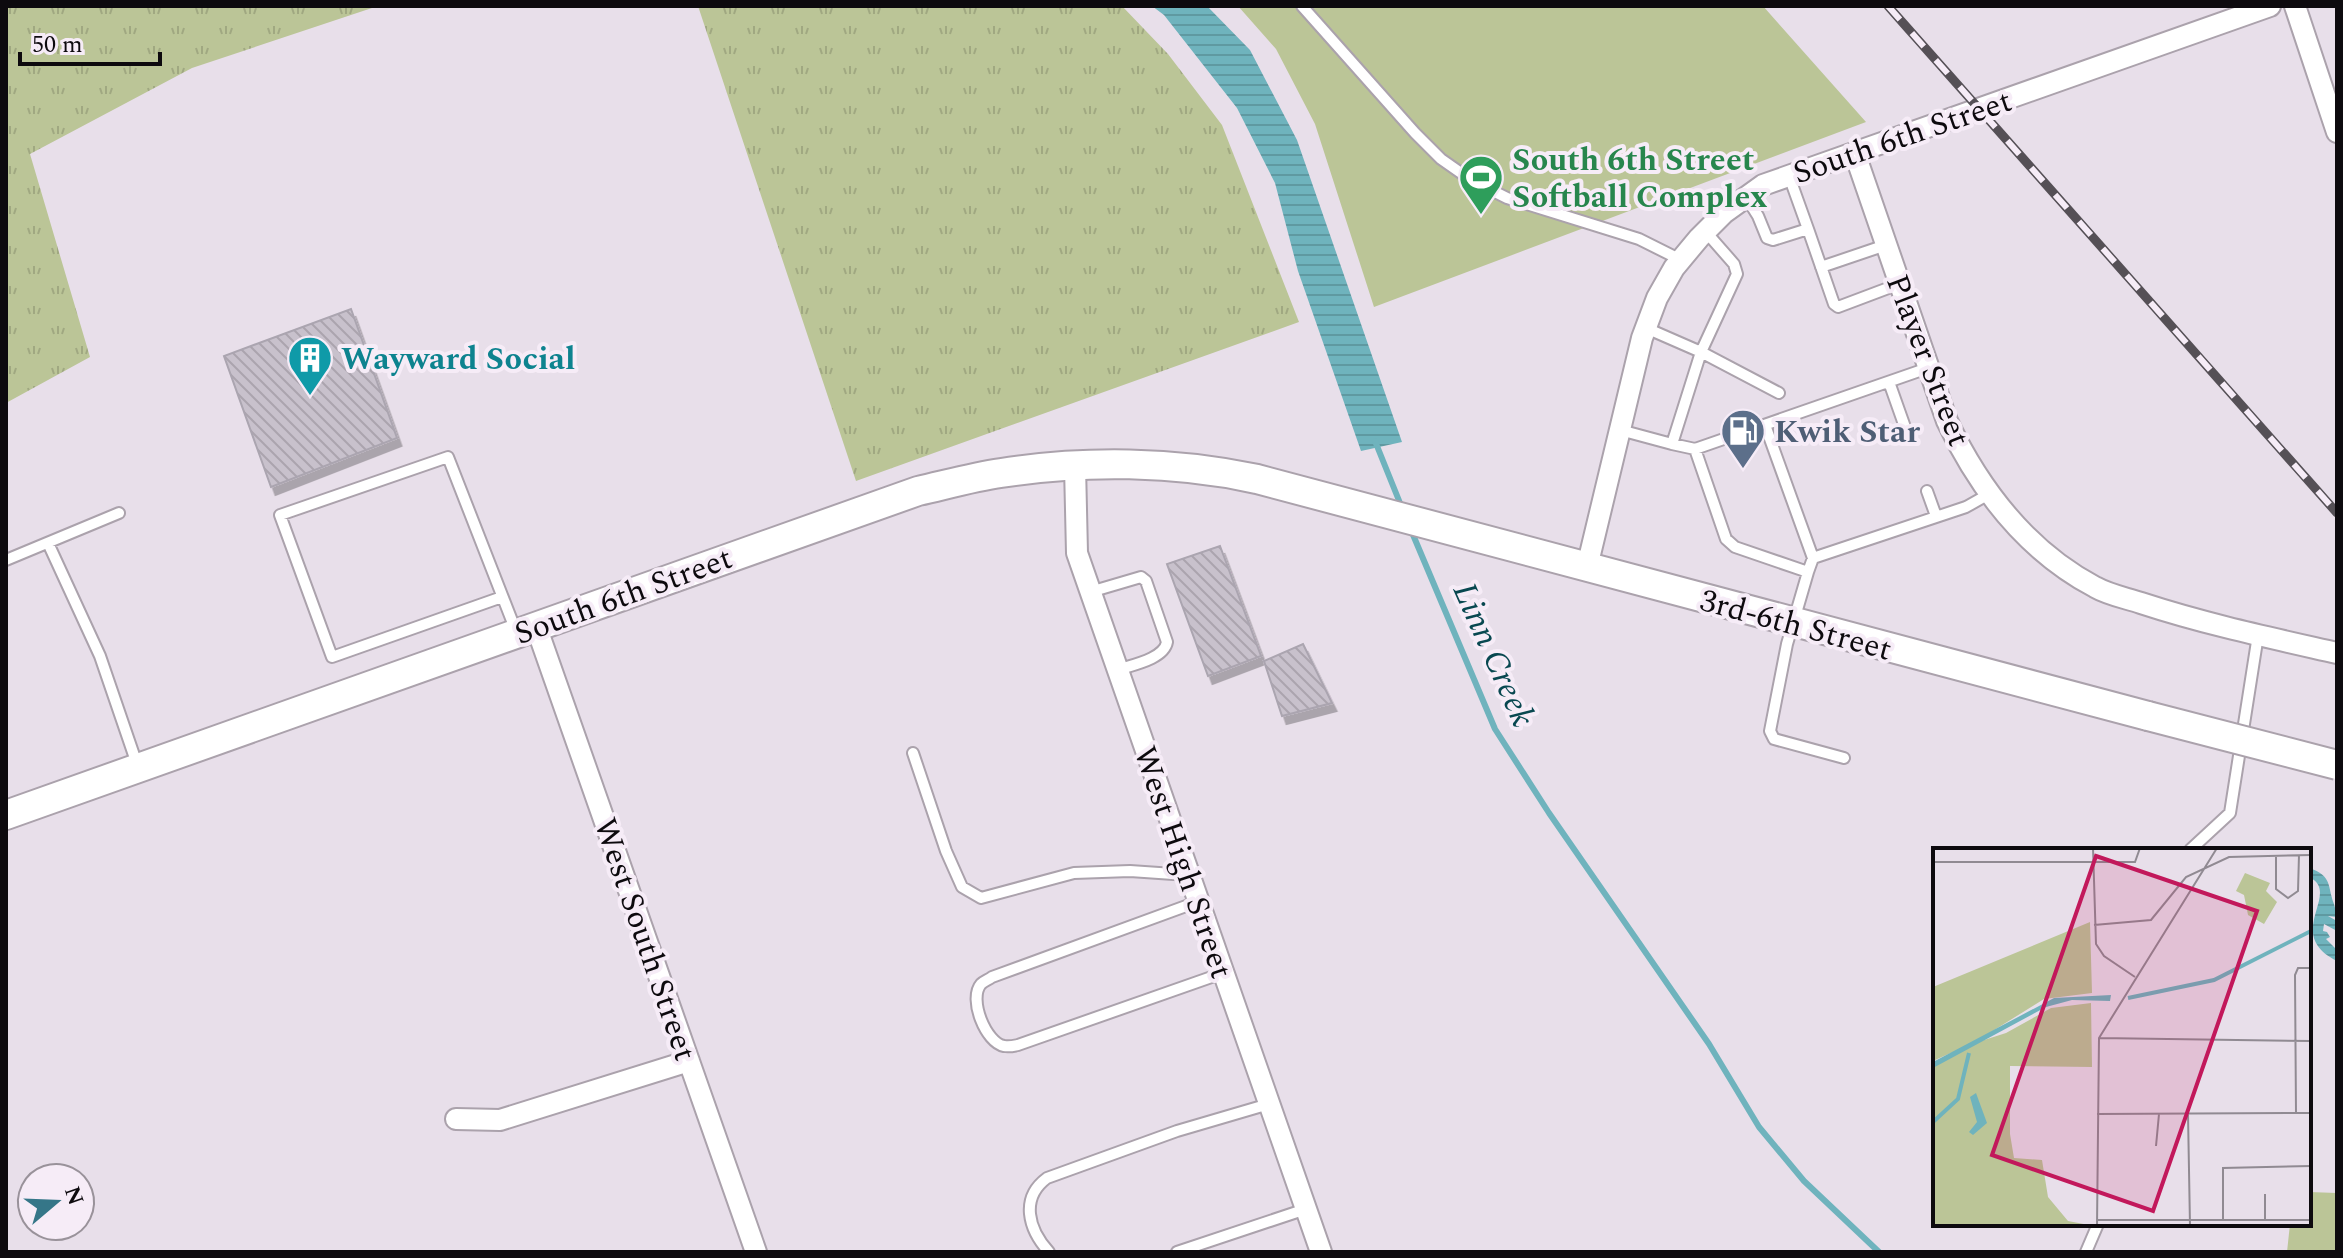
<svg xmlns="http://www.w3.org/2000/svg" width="2343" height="1258" font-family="Spectral,serif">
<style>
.grass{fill:url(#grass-tufts)}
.pitch{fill:#bbc597}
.water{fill:url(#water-rules)}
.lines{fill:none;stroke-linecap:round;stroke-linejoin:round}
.stream{stroke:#6fb3bd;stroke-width:6}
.building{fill:url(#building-back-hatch);stroke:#aba5b0;stroke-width:2;filter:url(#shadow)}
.lane-casing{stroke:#aba2ac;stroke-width:14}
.street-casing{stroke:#aba2ac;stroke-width:24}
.secondary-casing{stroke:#aba2ac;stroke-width:32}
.lane{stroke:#fff;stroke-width:10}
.street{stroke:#fff;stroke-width:20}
.secondary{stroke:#fff;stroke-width:28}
.rail-casing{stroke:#555056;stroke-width:9}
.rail{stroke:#f6ecf7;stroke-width:6;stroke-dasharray:18;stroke-linecap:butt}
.secondary-bridge-casing{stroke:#aba2ac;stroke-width:32;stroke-linecap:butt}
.secondary-bridge{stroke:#fff;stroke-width:28}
.labels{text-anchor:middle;stroke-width:8;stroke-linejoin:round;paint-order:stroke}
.street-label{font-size:32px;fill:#0d0a0e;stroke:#f6ecf7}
.leisure-label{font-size:32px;font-weight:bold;fill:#27864d;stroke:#f6ecf7;text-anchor:start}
.culture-label{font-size:32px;font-weight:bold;fill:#0d838f;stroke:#f6ecf7;text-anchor:start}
.service-label{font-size:32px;font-weight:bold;fill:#4e5e75;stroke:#f6ecf7;text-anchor:start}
.water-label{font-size:34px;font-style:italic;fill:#084850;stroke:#f6ecf7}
.inset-river{fill:none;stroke:#6fb3bd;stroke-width:4}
.inset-road{fill:none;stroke:#908a92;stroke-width:2}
.view{fill:#c2185b;fill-opacity:0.15;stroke:#c2185b;stroke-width:4}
.inset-edge{fill:none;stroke:#0d0a0e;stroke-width:4}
</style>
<defs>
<pattern id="grass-tufts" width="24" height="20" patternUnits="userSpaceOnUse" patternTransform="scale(2)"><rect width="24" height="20" fill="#bbc597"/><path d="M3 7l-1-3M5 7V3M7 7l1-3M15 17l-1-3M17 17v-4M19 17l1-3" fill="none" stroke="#a0a881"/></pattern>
<pattern id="water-rules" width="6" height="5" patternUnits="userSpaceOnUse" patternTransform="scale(2)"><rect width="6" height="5" fill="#6fb3bd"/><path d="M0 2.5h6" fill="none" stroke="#5f99a1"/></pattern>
<pattern id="building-back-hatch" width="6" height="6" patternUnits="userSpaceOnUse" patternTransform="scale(2)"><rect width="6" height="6" fill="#c8c1cc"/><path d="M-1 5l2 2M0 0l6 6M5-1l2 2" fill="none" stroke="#aba4ae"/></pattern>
<filter id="shadow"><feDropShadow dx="4.5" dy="8" stdDeviation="0" flood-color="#0004"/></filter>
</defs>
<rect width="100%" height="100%" fill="#e8dfea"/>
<path class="grass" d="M 6,6 L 378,6 L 192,68 L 30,154 L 90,357 L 6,403 Z
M 698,6 L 1122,6 L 1168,54 L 1222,125 L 1299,322 L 856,481 Z"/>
<path class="pitch" d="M 1238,6 L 1763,6 L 1866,122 L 1374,307 L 1315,124 L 1276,49 Z
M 2309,1192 L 2337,1193 L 2337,1252 L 2287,1252 L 2290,1224 L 2309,1224 Z"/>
<path class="water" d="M 1152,6 L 1207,6 L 1250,50 L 1297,140 L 1402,442 L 1361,451 L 1298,271 L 1275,183 L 1237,108 L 1164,15 Z
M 2309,868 C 2333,876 2327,886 2334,904 C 2335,909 2337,912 2337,917 L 2328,916 L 2337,921 L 2337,931 L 2324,924 L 2323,931 L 2327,932 L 2330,937 L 2326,939 L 2337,950 L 2337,961 C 2282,934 2343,893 2309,877 Z"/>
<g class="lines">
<path class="stream" d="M 1375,441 L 1402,508
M 1411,530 L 1495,729 L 1549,813 L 1709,1044 L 1759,1127 L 1804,1181 L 1879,1252"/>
</g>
<path class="building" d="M 351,309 L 397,438 L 271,487 L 224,356 Z
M 1220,546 L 1261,656 L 1208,676 L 1167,564 Z
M 1303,644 L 1332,703 L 1282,716 L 1264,661 Z"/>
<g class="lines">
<g class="lane-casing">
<path id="lane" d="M 1302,6 L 1415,133 L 1441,159 L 1471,180 L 1507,198 L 1639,239 L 1681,260
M 1789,176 L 1808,229
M 1746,197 L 1758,216 L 1767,238 L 1773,240 L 1808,229 L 1834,304 L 1838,307 L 1899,284
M 1706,232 L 1734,264 L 1737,274 L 1701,352 L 1779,393
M 1821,267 L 1886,245
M 1889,382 L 1906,430
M 1765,425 L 1813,558
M 1620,430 L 1672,444 L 1701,352 L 1646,328
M 1672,444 L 1695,449 L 1928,368
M 1695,449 L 1726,539 L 1735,547 L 1808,572 L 1787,644 L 1770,731 L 1774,739 L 1844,758
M 1927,491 L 1936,516
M 48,543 L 100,656 L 138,767
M 6,560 L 119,513
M 1808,572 L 1813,558 L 1966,507 L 1989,494
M 1090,592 L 1141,577 L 1146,581 L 1167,642 C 1164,659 1132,665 1117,670
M 502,597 L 332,657 L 280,515 L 448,457 L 516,631
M 913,753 L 946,851 L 962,887 L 981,898 L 1074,873 L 1130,871 L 1188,875
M 2190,850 L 2230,813 L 2258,635
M 1197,902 L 992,977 C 988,980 984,981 981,984 C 968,999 986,1043 1004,1046 C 1009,1047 1013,1046 1018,1045 L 1223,973
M 1049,1252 C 1028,1229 1020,1198 1047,1178 L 1177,1131 L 1269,1104
M 1177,1252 L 1306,1209
M 2086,1252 L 2098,1224"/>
</g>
<g class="street-casing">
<path id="street" d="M 2295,6 L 2337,132
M 1855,154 L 1947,421 C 1980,490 2027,551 2095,587 C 2109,595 2126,598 2141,603 C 2205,624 2271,638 2337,653
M 1075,466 L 1077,553 L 1321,1252
M 1587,567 L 1642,338 L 1657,298 L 1674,268 L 1699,238 L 1724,213 L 1763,185 L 2270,6
M 536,626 L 756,1252
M 456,1119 L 500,1120 L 689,1061"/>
</g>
<g class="secondary-casing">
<path id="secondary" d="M 6,815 L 918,491 C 945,485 973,477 1001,473 C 1084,460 1175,461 1257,479 L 2148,716"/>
</g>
<use href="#lane" class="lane"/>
<use href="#street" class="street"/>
<use href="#secondary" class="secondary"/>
<g class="rail-casing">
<path id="rail" d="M 1888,6 L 2337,513"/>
</g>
<use href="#rail" class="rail"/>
<g class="secondary-bridge-casing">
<path id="secondary-bridge" d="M 2148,716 L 2337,765"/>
</g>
<use href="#secondary-bridge" class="secondary-bridge"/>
</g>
<defs>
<g id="stadium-pin" transform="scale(2.3)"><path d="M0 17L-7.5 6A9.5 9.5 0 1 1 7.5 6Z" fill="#2e9e5b" stroke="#f6ecf7"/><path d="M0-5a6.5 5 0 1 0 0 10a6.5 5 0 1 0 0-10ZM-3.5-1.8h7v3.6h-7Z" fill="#fff"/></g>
<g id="building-pin" transform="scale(2.3)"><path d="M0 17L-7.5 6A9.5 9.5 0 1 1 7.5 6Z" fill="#0f9aa8" stroke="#f6ecf7"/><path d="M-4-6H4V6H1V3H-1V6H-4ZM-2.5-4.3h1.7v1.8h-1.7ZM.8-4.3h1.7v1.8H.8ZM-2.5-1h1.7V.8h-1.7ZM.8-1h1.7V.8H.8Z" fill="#fff"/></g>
<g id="fuel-pin" transform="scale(2.3)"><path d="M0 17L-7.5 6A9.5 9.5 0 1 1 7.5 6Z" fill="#5c6f8a" stroke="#f6ecf7"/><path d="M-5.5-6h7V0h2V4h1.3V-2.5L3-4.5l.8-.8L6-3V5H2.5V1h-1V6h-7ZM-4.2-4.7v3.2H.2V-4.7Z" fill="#fff"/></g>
</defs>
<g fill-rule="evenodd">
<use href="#stadium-pin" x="1481" y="177"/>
<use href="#building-pin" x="310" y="358"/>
<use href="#fuel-pin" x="1743" y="431"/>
</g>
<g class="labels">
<g class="street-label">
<text transform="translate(1902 136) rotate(-19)" y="11">South 6th Street</text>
<text transform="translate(1929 360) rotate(69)" y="11">Player Street</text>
<text transform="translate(623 595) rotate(-20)" y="11">South 6th Street</text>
<text transform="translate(1796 624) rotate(15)" y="11">3rd-6th Street</text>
<text transform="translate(1184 862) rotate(71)" y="11">West High Street</text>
<text transform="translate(646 939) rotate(71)" y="11">West South Street</text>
</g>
<g class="leisure-label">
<text x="1512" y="170">South 6th Street<tspan x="1512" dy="37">Softball Complex</tspan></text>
</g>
<g class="culture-label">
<text x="341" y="369">Wayward Social</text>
</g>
<g class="service-label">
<text x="1774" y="442">Kwik Star</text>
</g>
<g class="water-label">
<text transform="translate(1495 654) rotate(66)" y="12">Linn Creek</text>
</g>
</g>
<g transform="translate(1933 848)">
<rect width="378" height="378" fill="#e8dfea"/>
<path d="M 158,155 L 159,219 L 77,218 L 77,286 L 81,310 L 109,312 L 115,349 L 135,373 L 161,378 L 0,378 L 0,219 L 23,201 L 73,185 L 118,160 Z" fill="#bbc597"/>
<path d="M 312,25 L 337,35 L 333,43 L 344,54 L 331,76 L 315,67 L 311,47 L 303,43 ZM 157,74 L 159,145 L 111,151 L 42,194 L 0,213 L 0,139 Z" fill="#bbc597"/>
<path d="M 178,147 L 177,153 L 139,152 L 113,159 L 0,220 L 0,214 L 121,150 ZM 43,245 L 54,275 L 40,287 L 36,284 L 44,274 L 37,249 Z" fill="#6fb3bd"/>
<path class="inset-river" d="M 195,150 L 281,132 L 378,83M 0,274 L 25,251 L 36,205"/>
<path class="inset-road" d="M 160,0 L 163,96 L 171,108 L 202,129M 343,7 L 343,41 L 355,50 L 365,43 L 366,7M 0,14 L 202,14 L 207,0M 161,77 L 218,72 L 253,29 L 296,9 L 378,7M 166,190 L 378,193M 363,265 L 362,127 L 365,120 L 378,120M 164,266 L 378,265M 255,266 L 257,378M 223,298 L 226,266M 164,372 L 378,372M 290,372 L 290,320 L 378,318M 332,372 L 332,346M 164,378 L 166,190 L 284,0"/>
<path class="view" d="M 163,8 L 324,63 L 220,363 L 59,307 Z"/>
<rect width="378" height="378" class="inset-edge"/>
</g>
<rect width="2343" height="1258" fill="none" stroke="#0d0a0e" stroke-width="16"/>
<g transform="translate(56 1202) rotate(71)"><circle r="38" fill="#f6ecf7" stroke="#99929a" stroke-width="2"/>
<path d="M0-6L14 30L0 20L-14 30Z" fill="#357688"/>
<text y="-12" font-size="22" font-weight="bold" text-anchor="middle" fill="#0d0a0e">N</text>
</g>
<path d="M20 52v12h140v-12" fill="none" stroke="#0d0a0e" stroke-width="4"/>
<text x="32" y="52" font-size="24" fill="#0d0a0e" stroke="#f6ecf7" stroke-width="6" paint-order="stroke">50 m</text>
</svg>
